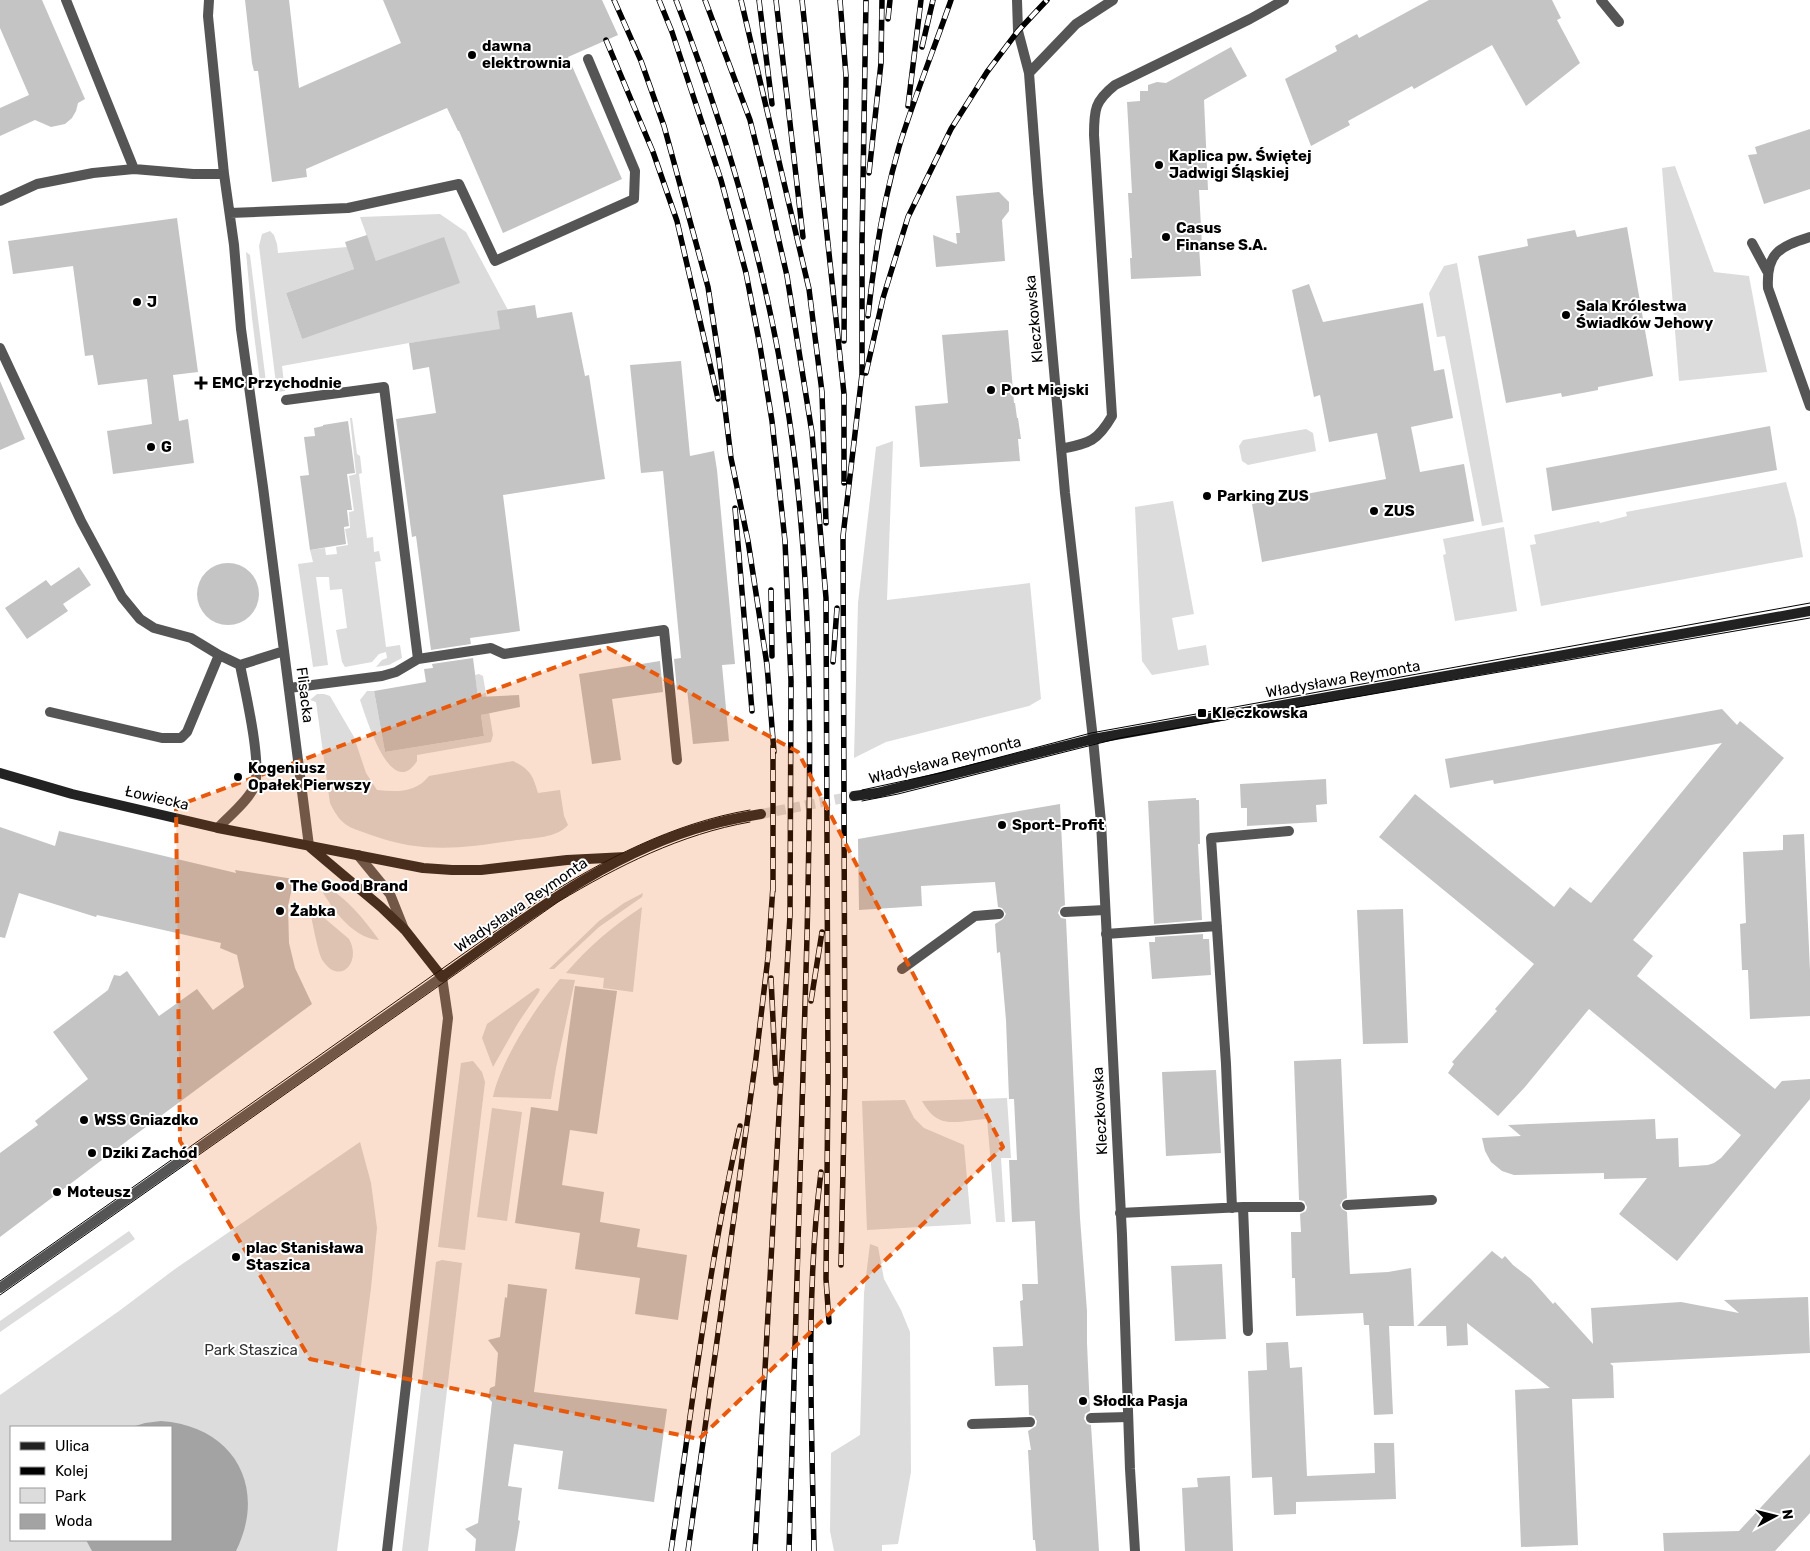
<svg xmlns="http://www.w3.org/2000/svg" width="1810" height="1551" font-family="Rubik,sans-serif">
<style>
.green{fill:#dcdcdc;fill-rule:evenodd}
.water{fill:#a3a3a3}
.building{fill:#c4c4c4}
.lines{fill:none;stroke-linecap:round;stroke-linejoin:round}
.secondary-tunnel{stroke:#d9d9d9;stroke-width:10;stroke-dasharray:10 5;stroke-linecap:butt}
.service{stroke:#555;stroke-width:10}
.minor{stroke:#555;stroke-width:10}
.tertiary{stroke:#555;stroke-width:10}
.secondary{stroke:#222;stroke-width:10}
.tram{stroke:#000;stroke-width:1}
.rail-casing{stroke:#000;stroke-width:5.5}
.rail{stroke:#fff;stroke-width:4;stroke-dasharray:11;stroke-linecap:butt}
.marked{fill:#e8590c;fill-opacity:0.2;stroke:#e8590c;stroke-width:4;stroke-dasharray:10 6;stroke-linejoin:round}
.poi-dot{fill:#000;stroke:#fff;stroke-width:2}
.labels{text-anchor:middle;stroke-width:4;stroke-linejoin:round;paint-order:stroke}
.poi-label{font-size:15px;font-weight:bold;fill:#000;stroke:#fff;text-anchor:start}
.street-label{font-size:15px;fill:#000;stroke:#fff}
.park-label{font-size:15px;fill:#333;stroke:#fff}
</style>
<rect width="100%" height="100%" fill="#fff"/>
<path class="green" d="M 1675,166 L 1714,272 L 1749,276 L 1767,372 L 1679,381 L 1662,168 Z
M 440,214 L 466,232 L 508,310 L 502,331 L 409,343 L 282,366 L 285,391 L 277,392 L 259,246 L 262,234 L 270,231 L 274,235 L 277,244 L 278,253 L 347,247 L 354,269 L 286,293 L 302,339 L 376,261 L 360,217 Z
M 246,252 L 250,255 L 267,390 L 262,386 L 260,382 L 252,318 Z
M 1457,263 L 1503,522 L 1482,526 L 1445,336 L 1437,337 L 1429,293 L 1444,266 Z
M 350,418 L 352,418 L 357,454 L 360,456 L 362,473 L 359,474 L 367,538 L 373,537 L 374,552 L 379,551 L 381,561 L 375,562 L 386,647 L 400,645 L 402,658 L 389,665 L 376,667 L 382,660 L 387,658 L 386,652 L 379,654 L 372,662 L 345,667 L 342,662 L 336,630 L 347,628 L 342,589 L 330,590 L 329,577 L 316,577 L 328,665 L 313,667 L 298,564 L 313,562 L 310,550 L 325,548 L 326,555 L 337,554 L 336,547 L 348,545 L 345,529 L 350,528 L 349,512 L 354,511 L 349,476 L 356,474 Z
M 1306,429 L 1313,433 L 1316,451 L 1248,465 L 1242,461 L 1239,446 L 1243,440 Z
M 893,441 L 887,600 L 1030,583 L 1041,699 L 1029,706 L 886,742 L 854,758 L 858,603 L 876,447 Z
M 1786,482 L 1796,519 L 1803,557 L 1541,606 L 1530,545 L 1536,544 L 1534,535 L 1599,521 L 1600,523 L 1627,516 L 1626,512 Z
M 1173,501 L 1194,614 L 1172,618 L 1178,650 L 1206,645 L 1209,665 L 1152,675 L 1142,661 L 1135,507 Z
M 1504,527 L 1517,611 L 1455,621 L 1443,555 L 1446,554 L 1443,539 Z
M 479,674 L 483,676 L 493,735 L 491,742 L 417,755 L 417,761 C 391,802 366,717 360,700 L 367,691 L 374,691 L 385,752 L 484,736 L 481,715 L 485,714 L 482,697 L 478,697 L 475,675 Z
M 317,694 L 324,694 L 330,696 L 354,737 L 366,773 L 377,790 C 396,792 416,793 429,776 L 513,761 C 531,770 533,776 538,793 L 560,790 L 564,816 L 568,825 C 557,838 533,838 517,840 C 465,848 425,854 374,836 C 350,827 342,828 330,803 L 316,702 L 310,700 Z
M 316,880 C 344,895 361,915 379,940 C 350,938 328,903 316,880 Z
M 643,893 L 642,897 L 599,927 L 554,969 L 549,969 L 599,921 L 624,903 Z
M 309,905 L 349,939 C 362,962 340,986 323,961 C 318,955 311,915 309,905 Z
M 642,907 L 633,992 L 603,988 L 604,978 L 566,973 C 588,947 614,925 642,907 Z
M 560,979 L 575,980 L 556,1068 L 551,1099 L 493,1097 C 500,1062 536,1006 560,979 Z
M 537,988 L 540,989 L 539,992 L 518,1023 L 493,1067 L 482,1038 L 487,1024 Z
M 473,1061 L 482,1072 L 485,1082 L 465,1250 L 438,1247 L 461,1063 Z
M 1007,1098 L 1011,1158 L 1001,1158 L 1005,1222 L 996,1222 L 987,1119 C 958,1120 939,1132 922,1101 Z
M 905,1100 L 914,1118 L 924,1128 L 964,1145 L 971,1224 L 867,1230 L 862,1101 Z
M 492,1108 L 522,1112 L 507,1221 L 477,1217 Z
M 360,1142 L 371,1183 L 377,1228 L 371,1288 L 337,1551 L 0,1551 L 0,1395 L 119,1311 L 175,1269 ZM 11,1427 L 171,1427 L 171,1540 L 11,1540 Z
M 129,1231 L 135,1239 L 0,1332 L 0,1321 Z
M 870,1244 L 878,1247 L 884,1279 L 901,1310 L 910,1332 L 911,1472 L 898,1544 L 882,1545 L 882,1551 L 834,1551 L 830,1531 L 831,1453 L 860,1435 L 864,1293 Z
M 442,1260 L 462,1263 L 428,1551 L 402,1551 L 436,1262 Z"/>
<path class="water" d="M 161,1421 C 233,1426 268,1486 236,1551 L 92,1551 L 86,1540 L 171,1540 L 171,1427 L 132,1427 L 145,1423 Z"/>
<path class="building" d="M 0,0 L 42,0 L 85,99 L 78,103 L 76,111 L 72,118 L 65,124 L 51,127 L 35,120 L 0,136 L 0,108 L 29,95 L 0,28 Z
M 245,0 L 289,0 L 299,88 L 401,43 L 383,0 L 602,0 L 618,35 L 568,57 L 622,179 L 503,233 L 459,131 L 458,131 L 447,108 L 306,169 L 307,177 L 272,182 L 258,71 L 254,71 L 252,63 Z
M 1429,0 L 1552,0 L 1561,18 L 1557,20 L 1580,63 L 1526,106 L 1492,45 L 1414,89 L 1412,86 L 1348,121 L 1350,125 L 1311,146 L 1285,79 L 1337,51 L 1335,46 L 1357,34 L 1359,38 Z
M 1231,47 L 1247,76 L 1204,100 L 1208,190 L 1199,190 L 1202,246 L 1199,246 L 1201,276 L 1131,279 L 1130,258 L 1132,258 L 1128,193 L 1132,193 L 1127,102 L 1140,101 L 1140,91 L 1148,91 L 1148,85 L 1157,82 L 1166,83 Z
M 1810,129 L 1810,189 L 1764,204 L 1748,155 L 1757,154 L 1755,147 Z
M 999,192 L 1009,202 L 1009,211 L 1002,220 L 1005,261 L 936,267 L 933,235 L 957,244 L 956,233 L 960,233 L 956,196 Z
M 177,218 L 198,372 L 173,375 L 179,421 L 188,419 L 194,463 L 113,474 L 107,431 L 152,424 L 147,379 L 98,385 L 93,355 L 85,356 L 73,266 L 13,274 L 8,241 Z
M 1627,227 L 1653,376 L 1598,387 L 1598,390 L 1562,397 L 1561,393 L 1506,403 L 1478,256 L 1528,246 L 1527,239 L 1575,230 L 1577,237 Z
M 367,235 L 376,261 L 444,237 L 460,283 L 302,339 L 286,293 L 354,269 L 345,242 Z
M 1309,284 L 1323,322 L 1423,303 L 1434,371 L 1444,369 L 1453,418 L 1411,427 L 1420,472 L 1464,464 L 1474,521 L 1262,562 L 1252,504 L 1386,479 L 1377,433 L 1329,442 L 1320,395 L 1314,397 L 1292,290 Z
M 535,305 L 537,318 L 572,312 L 585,376 L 589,375 L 605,479 L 503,495 L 520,631 L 470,638 L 471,644 L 431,650 L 416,536 L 412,537 L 396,419 L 436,413 L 429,367 L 413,370 L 409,343 L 500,329 L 497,311 Z
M 1008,330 L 1014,403 L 1015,403 L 1017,418 L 1018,418 L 1021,439 L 1018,439 L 1020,461 L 920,467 L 915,406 L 948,403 L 942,335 Z
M 681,361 L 690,456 L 714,451 L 717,470 L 735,664 L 722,665 L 729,741 L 693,744 L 687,689 L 677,690 L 674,659 L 681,658 L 663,471 L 641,473 L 630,365 Z
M 0,381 L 25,439 L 0,450 Z
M 348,421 L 355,473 L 347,474 L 352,510 L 347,510 L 349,526 L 344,527 L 346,544 L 310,550 L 300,476 L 309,475 L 304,437 L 315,436 L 314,428 L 323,426 L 323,425 Z
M 1770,426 L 1777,470 L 1552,511 L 1546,468 Z
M197 594a31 31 0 1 1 62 0a31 31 0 1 1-62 0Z
M 79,567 L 91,585 L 63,604 L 68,611 L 27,639 L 5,608 L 46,580 L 51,586 Z
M 473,658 L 478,697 L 519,695 L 520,707 L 481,715 L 484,736 L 385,752 L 374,691 L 426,682 L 424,669 L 433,668 L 432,664 Z
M 660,661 L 663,692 L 612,699 L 621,760 L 592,764 L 579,674 Z
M 1722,709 L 1737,725 L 1740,721 L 1784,758 L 1633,940 L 1653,956 L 1637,976 L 1775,1089 L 1782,1081 L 1810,1079 L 1810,1099 L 1677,1261 L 1619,1214 L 1647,1178 L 1604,1179 L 1604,1173 L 1514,1175 L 1502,1171 L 1491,1162 L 1485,1151 L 1482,1138 L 1521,1136 L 1508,1125 L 1655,1119 L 1656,1139 L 1678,1138 L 1679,1167 L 1708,1165 L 1714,1163 L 1721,1158 L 1741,1135 L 1589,1009 L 1525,1087 L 1498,1116 L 1448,1073 L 1454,1064 L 1452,1062 L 1497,1011 L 1495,1009 L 1534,964 L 1379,837 L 1415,794 L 1554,907 L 1570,887 L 1591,903 L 1722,743 L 1494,784 L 1493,780 L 1450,788 L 1445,759 Z
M 1326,779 L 1327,804 L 1316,805 L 1317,822 L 1247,826 L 1247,808 L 1241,808 L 1240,784 Z
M 1196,798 L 1196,800 L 1199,800 L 1200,844 L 1198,844 L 1202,920 L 1154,924 L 1148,801 Z
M 1060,804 L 1065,905 L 1061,907 L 1058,913 L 1061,918 L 1066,919 L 1080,1218 L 1087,1311 L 1087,1343 L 1090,1411 L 1085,1414 L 1084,1419 L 1087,1424 L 1091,1425 L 1099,1551 L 1036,1551 L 1035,1540 L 1033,1540 L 1028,1450 L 1031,1450 L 1028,1431 L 1036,1426 L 1037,1421 L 1034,1416 L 1029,1415 L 1028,1385 L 995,1386 L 993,1347 L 1023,1346 L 1020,1301 L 1023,1300 L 1022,1284 L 1038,1284 L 1035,1221 L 1012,1222 L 1009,1160 L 1017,1160 L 1014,1099 L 1009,1099 L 1006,1020 L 1000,952 L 997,953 L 995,924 L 1003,919 L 1006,914 L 1002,908 L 998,907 L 995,882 L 921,886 L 922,906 L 859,910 L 858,839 Z
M 0,827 L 55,846 L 59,831 L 236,873 L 235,870 L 294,879 L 288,906 L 289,943 L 295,968 L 312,1004 L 131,1138 L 0,1237 L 0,1153 L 38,1125 L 35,1121 L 88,1079 L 53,1032 L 108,990 L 114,975 L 120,976 L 127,971 L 159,1016 L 197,989 L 213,1010 L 244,987 L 237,955 L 220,948 L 221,943 L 97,915 L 96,917 L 19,893 L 5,938 L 0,937 Z
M 1804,834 L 1810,971 L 1810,1016 L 1750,1019 L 1748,970 L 1742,970 L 1740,924 L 1746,923 L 1743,852 L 1783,850 L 1783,835 Z
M 1403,909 L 1408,1043 L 1363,1044 L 1357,910 Z
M 1203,934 L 1203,939 L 1209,939 L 1211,975 L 1152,979 L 1149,942 L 1155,942 L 1155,937 Z
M 575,986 L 617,991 L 597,1134 L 570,1130 L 562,1185 L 604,1192 L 600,1222 L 640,1229 L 637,1247 L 687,1255 L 678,1320 L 635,1314 L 640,1278 L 575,1269 L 580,1233 L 515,1223 L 531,1107 L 558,1111 Z
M 1341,1059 L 1347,1198 L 1343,1200 L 1340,1205 L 1342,1209 L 1347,1212 L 1350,1274 L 1388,1272 L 1411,1268 L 1414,1326 L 1389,1326 L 1393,1414 L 1374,1415 L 1369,1325 L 1364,1325 L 1363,1313 L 1296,1316 L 1295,1278 L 1292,1278 L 1291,1232 L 1301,1232 L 1300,1214 L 1306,1211 L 1307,1207 L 1304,1201 L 1299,1200 L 1294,1061 Z
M 1216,1070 L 1221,1153 L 1166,1156 L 1162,1072 Z
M 1492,1251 L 1502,1259 L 1505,1256 L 1513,1265 L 1531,1279 L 1553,1304 L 1555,1302 L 1593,1344 L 1591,1308 L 1681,1302 L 1739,1313 L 1724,1300 L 1808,1297 L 1810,1353 L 1610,1363 L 1613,1366 L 1614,1398 L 1572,1399 L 1578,1545 L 1521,1547 L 1515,1390 L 1550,1388 L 1467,1323 L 1468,1345 L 1447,1346 L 1446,1326 L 1417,1326 Z
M 1222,1264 L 1226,1339 L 1175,1341 L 1171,1266 Z
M 508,1284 L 547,1289 L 534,1392 L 667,1409 L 654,1502 L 558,1489 L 563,1451 L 514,1444 L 508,1486 L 522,1488 L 518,1520 L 520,1521 L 515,1551 L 475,1551 L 476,1539 L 465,1529 L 478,1523 L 492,1402 L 488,1398 L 490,1388 L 495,1386 L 498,1353 L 488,1340 L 500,1337 L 505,1297 L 507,1298 Z
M 1288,1342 L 1290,1368 L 1302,1367 L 1307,1476 L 1375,1473 L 1374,1443 L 1394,1443 L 1396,1499 L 1296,1502 L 1296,1514 L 1274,1515 L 1272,1477 L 1252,1478 L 1248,1371 L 1267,1370 L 1266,1343 Z
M 1810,1454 L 1810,1513 L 1775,1551 L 1664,1551 L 1663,1533 L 1739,1531 Z
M 1230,1476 L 1233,1551 L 1185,1551 L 1182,1488 L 1198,1487 L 1197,1478 Z"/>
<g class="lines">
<path class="secondary-tunnel" d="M 761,814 L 854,796"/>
<path class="service" d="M 66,0 L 134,169
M 209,0 L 208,16 L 224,174 L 234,245 L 241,329 L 263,487 L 309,846
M 1017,0 L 1018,31 L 1029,73 L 1038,192
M 1029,73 L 1076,24 L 1113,0
M 0,201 L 37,184 L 93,173 L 134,169 L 193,174 L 224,174
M 230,213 L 348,208 L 459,184 L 495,261 L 634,199 L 635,171 L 588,59
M 1810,237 C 1779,247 1766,253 1768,288 L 1810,406
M 1752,243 L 1767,271
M 0,348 L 81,521 L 122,597 L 140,619 L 154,628 L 191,638 L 219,655 L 240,665
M 286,400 L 384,387 L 418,659
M 240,665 L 284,651
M 289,688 L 382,676 L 396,672 L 418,659 L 491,648 L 504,654 L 664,630 L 677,760
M 50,712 L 162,738 L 181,738 L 187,732 L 219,655
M 218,828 C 228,817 248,801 254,787 C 263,767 245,690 240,665
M 1065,912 L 1105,910
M 1106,934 L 1217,926
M 902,969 L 975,916 L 999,914
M 1347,1205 L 1432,1200
M 1243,1207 L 1248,1331
M 1232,1208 L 1226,1064 L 1211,838 L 1289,831
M 1120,1213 L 1243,1207 L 1300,1207
M 1091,1418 L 1128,1417
M 972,1424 L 1030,1422"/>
<path class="minor" d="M 1601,0 L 1619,22
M 1038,192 L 1065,493 L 1093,739 L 1101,822 L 1122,1235 L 1130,1469 L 1135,1551
M 1061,449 C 1089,443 1097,442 1112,416 L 1094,135 C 1094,109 1095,101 1115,85 L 1250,19 L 1284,0"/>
<path class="tertiary" d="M 358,855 L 390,894 L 404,929
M 0,1288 L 442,977 L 448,1018 L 387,1551"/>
<path class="secondary" d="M 0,773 L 72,794 L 218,828 L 423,868 L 452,870 L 481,870 L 567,860 L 626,857
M 854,796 L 877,793 L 1093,739 L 1810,611
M 311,848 L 381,907 L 405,930 L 442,977 C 525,918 609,852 709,825 C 726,820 743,817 761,814"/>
<path class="tram" d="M 862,790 L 940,773 L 1091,733 L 1810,603
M 862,801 L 898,794 L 1120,738 L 1810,618
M 0,1281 L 538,901 C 603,860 673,823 750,810
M 0,1295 L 558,902 C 618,866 681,834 750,822"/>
<g class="rail-casing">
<path id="rail" d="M 614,0 L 641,61 L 664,126 L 708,287 L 719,359 L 731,458 L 748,541 L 767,665 L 774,752
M 659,0 L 672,32 L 721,180 L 746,273 L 760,346 L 772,421 L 785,541 L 791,681 L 790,915 L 755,1551
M 676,0 C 728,135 768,274 789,417 C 814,588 811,765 807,937 C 802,1141 795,1346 789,1551
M 705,0 L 750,120 L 765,180 L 787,276 L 812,433 L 826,598 L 828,1080 L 826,1279 L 829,1322
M 741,0 L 809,289 L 822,392 L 826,523
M 759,0 L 772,104
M 776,0 L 803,237
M 802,0 L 844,394 L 844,483
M 840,0 L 846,76 L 844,341
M 888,19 L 890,0
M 606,40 L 653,152 L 677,221 L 718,399
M 922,47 L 933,0
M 908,106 L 921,0
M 869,173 L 881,63 L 882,0
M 868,316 C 874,259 883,202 899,147 C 914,98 934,49 951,0
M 866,373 L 883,298 L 908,217 L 951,129 L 987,72 L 1018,31 L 1047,0
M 735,508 L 752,711
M 771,590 L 772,656
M 833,662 L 837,608
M 773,891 L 773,746
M 771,978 L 776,1083
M 811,1001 L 822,932
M 841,1265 L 845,1077 L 843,536 L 862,374 L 862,243 L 866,0
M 671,1551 C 692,1409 708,1266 740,1126
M 688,1551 L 756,1058 L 768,957 L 773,886
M 814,1551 C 812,1425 805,1297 821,1172"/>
</g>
<use href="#rail" class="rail"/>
</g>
<path class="marked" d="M 608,648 L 798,752 L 1003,1147 L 699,1439 L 310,1359 L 180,1141 L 176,806 Z"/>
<g class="poi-dot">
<circle cx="472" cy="55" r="5"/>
<circle cx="1159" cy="165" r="5"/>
<circle cx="1166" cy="237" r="5"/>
<circle cx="137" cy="302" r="5"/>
<circle cx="1566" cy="315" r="5"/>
<path d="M198.5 375.5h5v5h5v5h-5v5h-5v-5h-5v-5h5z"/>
<circle cx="991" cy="390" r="5"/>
<circle cx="151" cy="447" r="5"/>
<circle cx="1207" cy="496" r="5"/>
<circle cx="1374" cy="511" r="5"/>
<rect x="1197" y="708" width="10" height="10" rx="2.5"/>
<circle cx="238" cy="777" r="5"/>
<circle cx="1002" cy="825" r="5"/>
<circle cx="280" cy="886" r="5"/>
<circle cx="280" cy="911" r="5"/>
<circle cx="84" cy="1120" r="5"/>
<circle cx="92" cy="1153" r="5"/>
<circle cx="57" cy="1192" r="5"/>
<circle cx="236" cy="1257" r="5"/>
<circle cx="1083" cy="1401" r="5"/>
</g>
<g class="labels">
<g class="poi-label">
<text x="482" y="51">dawna<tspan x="482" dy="17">elektrownia</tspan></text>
<text x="1169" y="161">Kaplica pw. Świętej<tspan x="1169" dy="17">Jadwigi Śląskiej</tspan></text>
<text x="1176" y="233">Casus<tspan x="1176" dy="17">Finanse S.A.</tspan></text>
<text x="147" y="307">J</text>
<text x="1576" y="311">Sala Królestwa<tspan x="1576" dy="17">Świadków Jehowy</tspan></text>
<text x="212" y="388">EMC Przychodnie</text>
<text x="1001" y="395">Port Miejski</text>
<text x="161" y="452">G</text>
<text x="1217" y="501">Parking ZUS</text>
<text x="1384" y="516">ZUS</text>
<text x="1212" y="718">Kleczkowska</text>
<text x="248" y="773">Kogeniusz<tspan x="248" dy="17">Opałek Pierwszy</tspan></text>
<text x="1012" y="830">Sport-Profit</text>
<text x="290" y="891">The Good Brand</text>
<text x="290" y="916">Żabka</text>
<text x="94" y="1125">WSS Gniazdko</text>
<text x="102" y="1158">Dziki Zachód</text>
<text x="67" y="1197">Moteusz</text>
<text x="246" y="1253">plac Stanisława<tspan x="246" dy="17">Staszica</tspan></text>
<text x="1093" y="1406">Słodka Pasja</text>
</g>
<g class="street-label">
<text transform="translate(1034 319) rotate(-95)" y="5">Kleczkowska</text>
<text transform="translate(1343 679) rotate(-10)" y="5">Władysława Reymonta</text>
<text transform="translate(305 695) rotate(83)" y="5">Flisacka</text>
<text transform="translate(945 760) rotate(-14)" y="5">Władysława Reymonta</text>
<text transform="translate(157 798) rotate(13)" y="5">Łowiecka</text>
<text transform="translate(521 905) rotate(-34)" y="5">Władysława Reymonta</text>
<text transform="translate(1100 1111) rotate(-93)" y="5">Kleczkowska</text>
</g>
<g class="park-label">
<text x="251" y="1355">Park Staszica</text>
</g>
</g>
<rect x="10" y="1426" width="162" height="115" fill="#ffffff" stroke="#999999"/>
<rect x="20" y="1442" width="25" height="8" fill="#222222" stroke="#999999"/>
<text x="55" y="1451" font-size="15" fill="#000000">Ulica</text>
<rect x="20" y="1467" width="25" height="8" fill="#000000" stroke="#999999"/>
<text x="55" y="1476" font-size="15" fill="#000000">Kolej</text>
<rect x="20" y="1488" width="25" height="15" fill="#dcdcdc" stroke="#999999"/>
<text x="55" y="1501" font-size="15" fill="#000000">Park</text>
<rect x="20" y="1514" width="25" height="15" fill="#a3a3a3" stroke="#999999"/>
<text x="55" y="1526" font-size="15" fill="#000000">Woda</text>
<g transform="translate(1775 1516) rotate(83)" stroke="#ffffff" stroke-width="4" paint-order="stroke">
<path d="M0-4L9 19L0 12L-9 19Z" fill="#000000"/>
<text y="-8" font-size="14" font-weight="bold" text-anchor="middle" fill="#000000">N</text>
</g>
</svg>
